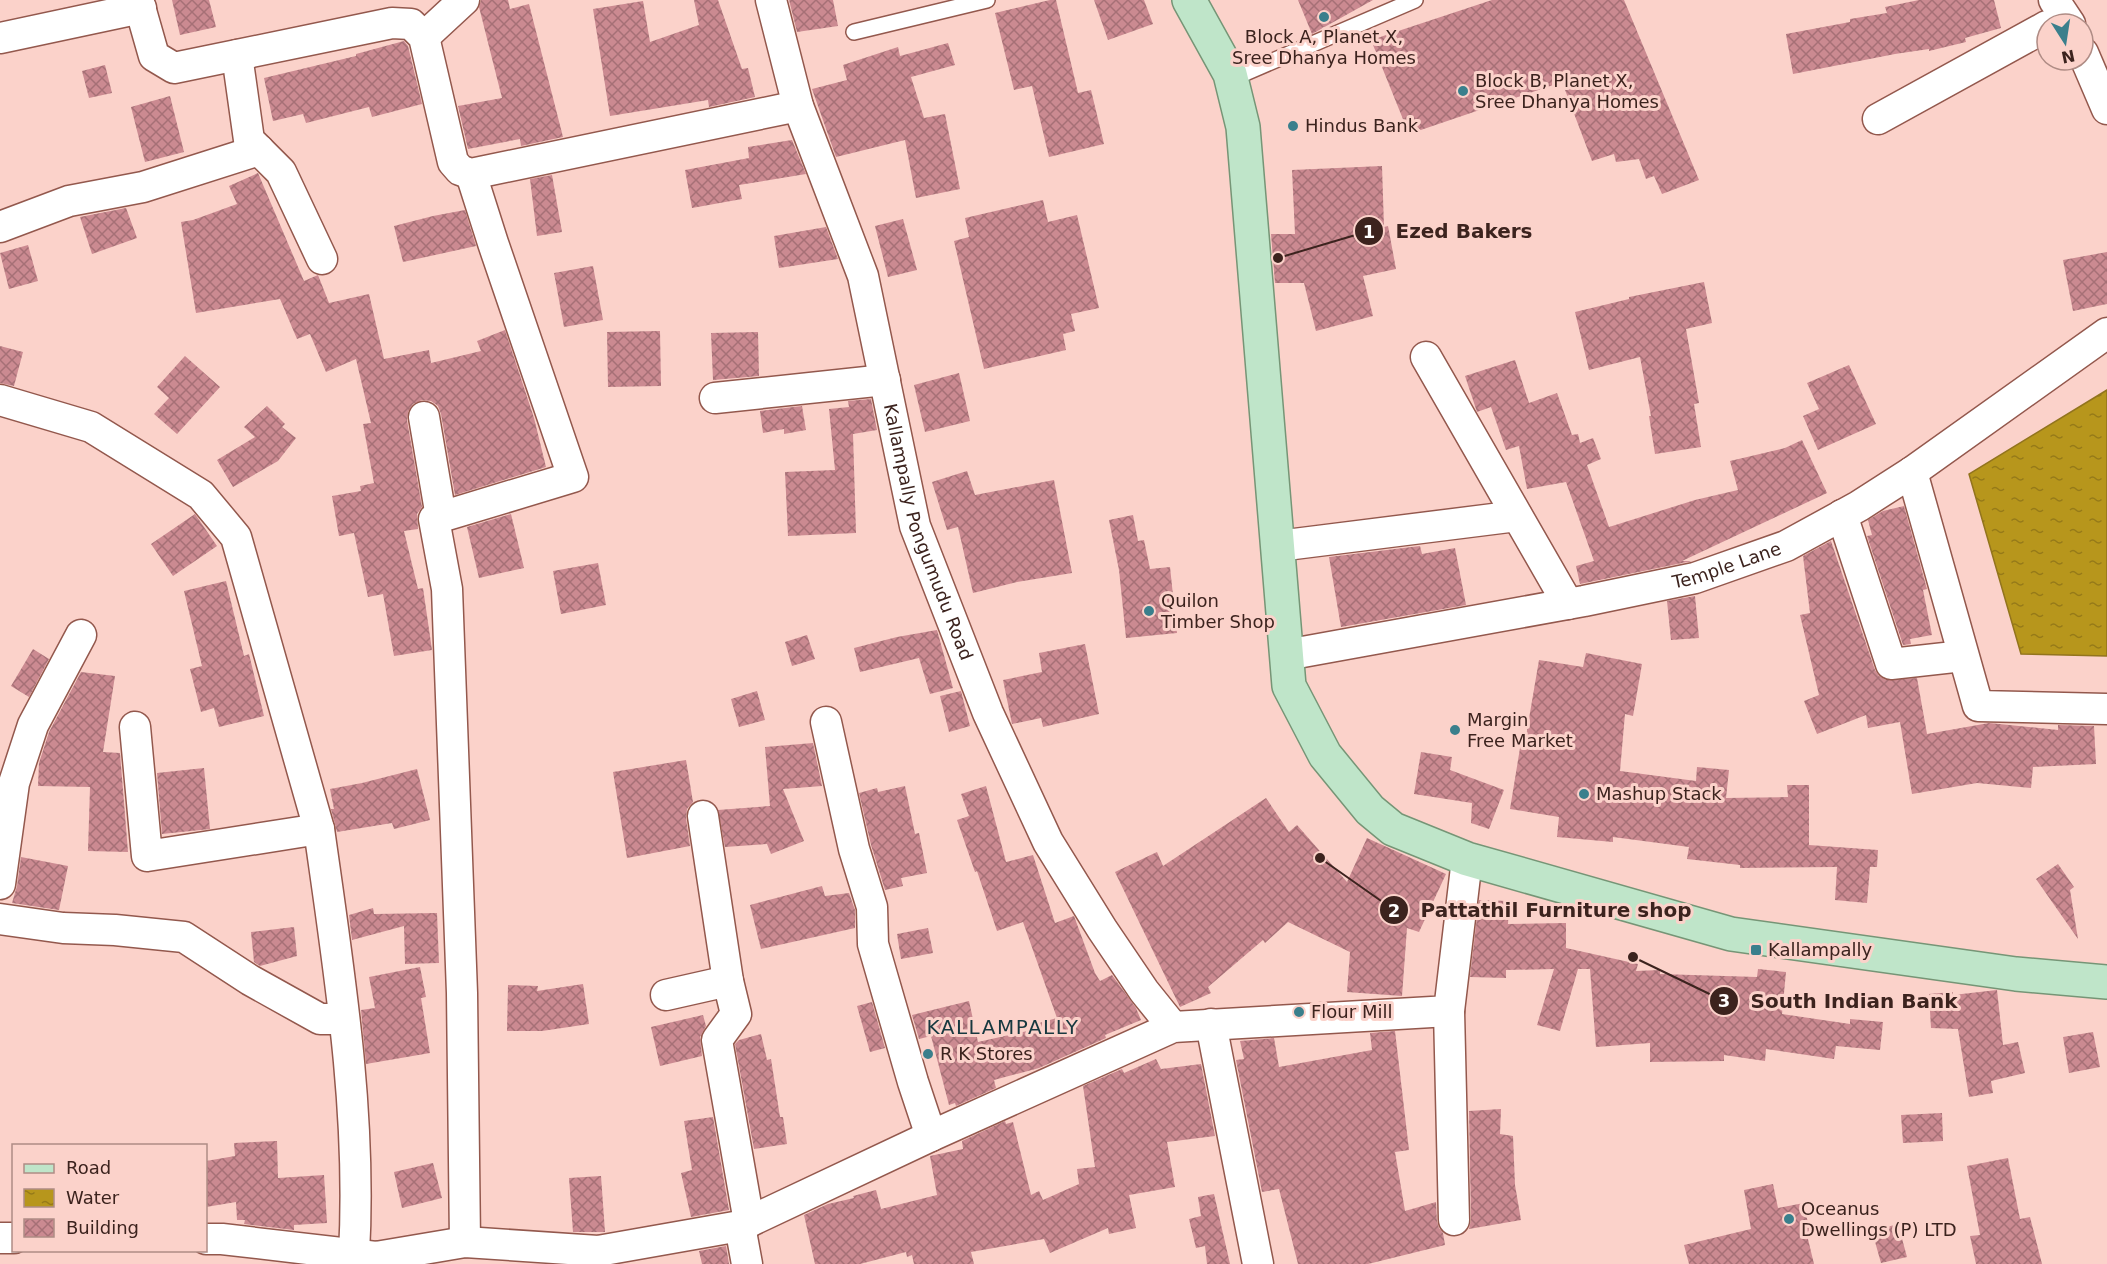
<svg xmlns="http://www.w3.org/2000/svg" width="2107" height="1264" font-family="'DejaVu Sans',sans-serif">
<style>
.water{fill:url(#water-ripples);stroke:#92741d;stroke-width:1.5}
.building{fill:url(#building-cross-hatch)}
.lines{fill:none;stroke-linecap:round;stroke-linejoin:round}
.service-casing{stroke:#93584d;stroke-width:18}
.minor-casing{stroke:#93584d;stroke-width:33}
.primary-casing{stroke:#769576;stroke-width:36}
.service{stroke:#fff;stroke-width:15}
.minor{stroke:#fff;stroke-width:30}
.primary{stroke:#bfe5c9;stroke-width:33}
.poi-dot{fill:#3a7f8c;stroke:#fbd2ca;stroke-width:2}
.labels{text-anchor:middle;stroke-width:6;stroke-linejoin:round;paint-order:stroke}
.poi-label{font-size:18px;fill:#3c231e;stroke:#fbd2ca;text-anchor:start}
.street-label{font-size:18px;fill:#3c231e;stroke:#fbd2ca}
.neighbourhood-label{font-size:20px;letter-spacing:1.5px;fill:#17383f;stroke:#fbd2ca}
.leader{fill:none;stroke:#3c231e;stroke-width:2}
.callout-dot{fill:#3c231e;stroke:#fbd2ca;stroke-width:2}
.mark-label{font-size:18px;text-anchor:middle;font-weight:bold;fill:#fff}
.callout-label{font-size:20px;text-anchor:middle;font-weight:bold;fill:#3c231e;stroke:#fbd2ca;stroke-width:6;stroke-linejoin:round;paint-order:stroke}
</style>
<defs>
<pattern id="water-ripples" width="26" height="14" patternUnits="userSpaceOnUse" patternTransform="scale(1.5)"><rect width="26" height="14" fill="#b7961c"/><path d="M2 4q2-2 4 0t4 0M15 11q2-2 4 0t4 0" fill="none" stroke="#967a18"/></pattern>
<pattern id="building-cross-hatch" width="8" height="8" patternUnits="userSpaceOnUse" patternTransform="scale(1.5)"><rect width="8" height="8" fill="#cb8a91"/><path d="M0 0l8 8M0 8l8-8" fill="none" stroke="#a67076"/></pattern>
</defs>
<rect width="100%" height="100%" fill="#fbd2ca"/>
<path class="water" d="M 2107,390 L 2107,656 L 2021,654 L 1969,474 Z"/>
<path class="building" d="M 172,0 L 209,0 L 216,27 L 180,35 Z
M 481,0 L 508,0 L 510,9 L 529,4 L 563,137 L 521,146 L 520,139 L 468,149 L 458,106 L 502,98 L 479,7 Z
M 694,0 L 718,0 L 742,69 L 748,68 L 755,97 L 709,107 L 708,100 L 610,116 L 593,9 L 643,1 L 650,42 L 699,25 Z
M 789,0 L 833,0 L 838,26 L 797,32 Z
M 1050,0 L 1056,0 L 1078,93 L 1091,90 L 1104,144 L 1049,157 L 1032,86 L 1014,90 L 995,13 Z
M 1094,0 L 1144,0 L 1153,24 L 1108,40 Z
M 1298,0 L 1373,0 L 1312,34 Z
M 1492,0 L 1624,0 L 1699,180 L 1662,194 L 1654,176 L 1646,179 L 1639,159 L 1616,162 L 1614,154 L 1592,161 L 1562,82 L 1409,134 L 1371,40 Z
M 1919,0 L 1994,0 L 2001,28 L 1965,38 L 1966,42 L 1929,51 L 1929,49 L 1895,54 L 1793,74 L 1786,34 L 1850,22 L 1850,19 L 1887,13 L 1885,7 Z
M 404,41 L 408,46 L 422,104 L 372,117 L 369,107 L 306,123 L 303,114 L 273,121 L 264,78 L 356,56 L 356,54 Z
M 948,43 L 955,65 L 911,77 L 924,118 L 945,114 L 960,189 L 916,198 L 905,140 L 836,157 L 812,89 L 847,80 L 843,65 L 898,47 L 900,56 Z
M 105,65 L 112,93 L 89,98 L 82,71 Z
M 170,96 L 184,152 L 145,162 L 131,107 Z
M 792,140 L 806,174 L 739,185 L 742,199 L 692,208 L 685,170 L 749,158 L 748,147 Z
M 1382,166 L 1384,227 L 1388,226 L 1396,269 L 1363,276 L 1373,316 L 1316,331 L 1304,283 L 1275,283 L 1271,234 L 1295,234 L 1292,170 Z
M 258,173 L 304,281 L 318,275 L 329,303 L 369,294 L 384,359 L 429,350 L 431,363 L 481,351 L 477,341 L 505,330 L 534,418 L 546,467 L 455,495 L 441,414 L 438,406 L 431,401 L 422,400 L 413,404 L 408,412 L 407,420 L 422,507 L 417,514 L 418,529 L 404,531 L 418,589 L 423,588 L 432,650 L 394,656 L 383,594 L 368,597 L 354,533 L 339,536 L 332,496 L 361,491 L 360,486 L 374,483 L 363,424 L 371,423 L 356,359 L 326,372 L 310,334 L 297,339 L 280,299 L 196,313 L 181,222 L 193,220 L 237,204 L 229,186 Z
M 552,175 L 562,232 L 537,236 L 530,179 Z
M 1043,200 L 1048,222 L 1077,215 L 1099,308 L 1071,314 L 1075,331 L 1063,334 L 1066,350 L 984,369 L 954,241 L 969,237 L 965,218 Z
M 126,208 L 137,238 L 92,254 L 80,217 Z
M 465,210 L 476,246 L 403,262 L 394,226 L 433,216 Z
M 903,219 L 917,270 L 888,277 L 875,226 Z
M 826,227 L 838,259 L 779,268 L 774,236 Z
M 28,245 L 38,281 L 9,289 L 0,253 Z
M 2107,252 L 2107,304 L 2073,311 L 2063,260 Z
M 593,266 L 603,320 L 564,327 L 554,273 Z
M 1704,282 L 1712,323 L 1686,329 L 1699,403 L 1694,404 L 1701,447 L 1655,454 L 1649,416 L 1651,416 L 1640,357 L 1589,370 L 1575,312 L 1629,299 L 1629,297 Z
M 660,331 L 661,386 L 608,387 L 607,332 Z
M 758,332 L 759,376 L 713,380 L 711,333 Z
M 0,346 L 23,352 L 14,386 L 0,383 Z
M 185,356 L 220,387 L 177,434 L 154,414 L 169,398 L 157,387 Z
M 1515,360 L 1529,403 L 1557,393 L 1572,435 L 1578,434 L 1580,443 L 1593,438 L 1601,459 L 1587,465 L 1609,527 L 1695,500 L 1738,490 L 1730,461 L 1785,448 L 1802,440 L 1827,493 L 1682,561 L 1692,561 L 1580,584 L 1576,566 L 1594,561 L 1566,482 L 1527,489 L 1519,446 L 1506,450 L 1491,407 L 1477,412 L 1465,376 Z
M 1849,365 L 1876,424 L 1818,450 L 1803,416 L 1819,409 L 1807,383 Z
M 959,373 L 970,421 L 925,432 L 914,385 Z
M 871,399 L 877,430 L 853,434 L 856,533 L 788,536 L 785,472 L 835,470 L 829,409 L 849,407 L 848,401 Z
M 267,406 L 285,424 L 282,427 L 296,438 L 278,461 L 233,487 L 217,460 L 255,437 L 244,427 Z
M 802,406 L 806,430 L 784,434 L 784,429 L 763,433 L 760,411 Z
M 967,471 L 975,495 L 1054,480 L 1072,573 L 1017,582 L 973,593 L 958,527 L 947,530 L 932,482 Z
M 1904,506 L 1927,589 L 1923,590 L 1932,635 L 1910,639 L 1911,644 L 1903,645 L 1867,536 L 1872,535 L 1868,520 L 1883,511 Z
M 195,514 L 217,546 L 173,576 L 151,544 Z
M 511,514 L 524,568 L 479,578 L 467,527 Z
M 1133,515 L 1138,541 L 1144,540 L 1150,569 L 1170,567 L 1177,633 L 1126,638 L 1119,570 L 1109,520 Z
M 1831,541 L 1875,670 L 1879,676 L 1886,680 L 1917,678 L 1927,734 L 1989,723 L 2058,730 L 2058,725 L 2094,726 L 2096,764 L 2033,767 L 2031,788 L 1977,783 L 1912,794 L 1900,722 L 1868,728 L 1866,715 L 1817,734 L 1804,701 L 1819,695 L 1800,615 L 1810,613 L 1803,556 Z
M 1420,546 L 1422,554 L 1455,548 L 1466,605 L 1341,627 L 1329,557 Z
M 598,563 L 606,605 L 561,614 L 553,571 Z
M 226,581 L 244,656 L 249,654 L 264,716 L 219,727 L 214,708 L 201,712 L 190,669 L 202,666 L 184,591 Z
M 1695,596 L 1699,638 L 1671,640 L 1667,601 Z
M 937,630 L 953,688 L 930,694 L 919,658 L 860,672 L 854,648 L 897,637 Z
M 807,635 L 815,659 L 792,666 L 785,642 Z
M 1085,644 L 1099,714 L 1043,727 L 1041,718 L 1012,724 L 1003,680 L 1042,672 L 1039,653 Z
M 33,649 L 49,659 L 29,697 L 11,686 Z
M 1586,653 L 1642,664 L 1633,716 L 1625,714 L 1620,771 L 1696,781 L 1697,767 L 1729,770 L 1726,798 L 1788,797 L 1787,785 L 1809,785 L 1809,845 L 1878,850 L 1877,867 L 1870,867 L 1867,903 L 1835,900 L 1837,867 L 1740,868 L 1740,865 L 1687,859 L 1689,847 L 1613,837 L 1613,842 L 1557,837 L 1559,817 L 1510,809 L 1521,742 L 1525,742 L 1539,660 L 1583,667 Z
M 81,672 L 115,676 L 103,752 L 120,753 L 128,852 L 88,851 L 90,787 L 38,786 L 39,763 L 49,732 Z
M 757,691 L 765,720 L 739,727 L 731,699 Z
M 961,691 L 970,726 L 949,732 L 940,696 Z
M 813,743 L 822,786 L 783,789 L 804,841 L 771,854 L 767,844 L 725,847 L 718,810 L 770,806 L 765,747 Z
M 1421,752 L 1452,757 L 1450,770 L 1504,790 L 1489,829 L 1471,823 L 1472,803 L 1414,794 Z
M 686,760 L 693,802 L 687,809 L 686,818 L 690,846 L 627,858 L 613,772 Z
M 204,768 L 210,829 L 162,834 L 157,773 Z
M 417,769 L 430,820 L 394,829 L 392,823 L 337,832 L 331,809 L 334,809 L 330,789 L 362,783 Z
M 905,786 L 915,834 L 919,833 L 927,873 L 901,878 L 903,886 L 885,890 L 871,845 L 859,793 L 877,788 L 878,792 Z
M 986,786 L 1006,862 L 1033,855 L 1055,923 L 1074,916 L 1095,973 L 1100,981 L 1112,975 L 1136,1008 L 1141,1020 L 1105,1035 L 1106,1038 L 1039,1068 L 994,1080 L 996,1088 L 956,1106 L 955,1103 L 949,1105 L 931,1036 L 919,1039 L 912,1015 L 969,1001 L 978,1042 L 1041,1028 L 1039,1023 L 1057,1018 L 1023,922 L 997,931 L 977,871 L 975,872 L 957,820 L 969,816 L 961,794 Z
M 1266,798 L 1289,832 L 1297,825 L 1347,882 L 1367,838 L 1446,874 L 1419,932 L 1407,928 L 1402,996 L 1347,992 L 1350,952 L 1288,922 L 1265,943 L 1263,940 L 1208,987 L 1211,993 L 1180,1007 L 1115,872 L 1157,852 L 1163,866 Z
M 21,857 L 68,866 L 59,910 L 12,903 L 17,886 Z
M 2058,864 L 2074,887 L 2070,890 L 2078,939 L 2036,879 Z
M 822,886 L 825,896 L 849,893 L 855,910 L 855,928 L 761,949 L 750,905 Z
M 1479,900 L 1509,901 L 1508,924 L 1566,923 L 1566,948 L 1638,964 L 1636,971 L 1660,970 L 1660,974 L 1757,977 L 1758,969 L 1786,972 L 1782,1014 L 1850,1024 L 1850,1019 L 1883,1022 L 1880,1050 L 1836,1046 L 1834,1059 L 1766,1049 L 1765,1061 L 1724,1055 L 1724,1061 L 1650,1062 L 1650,1043 L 1596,1047 L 1590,969 L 1578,969 L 1560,1031 L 1537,1025 L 1554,969 L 1506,970 L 1506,978 L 1470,977 Z
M 373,908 L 374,914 L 437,913 L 439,963 L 405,964 L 404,926 L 352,940 L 349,915 Z
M 294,927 L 297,956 L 260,966 L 254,962 L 251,932 Z
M 928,928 L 933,953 L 901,959 L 897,934 Z
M 420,967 L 426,997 L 421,998 L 430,1053 L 366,1064 L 361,1010 L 375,1008 L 369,977 Z
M 583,984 L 589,1024 L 542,1031 L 507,1031 L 508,985 L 538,986 L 537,991 Z
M 1997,990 L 2003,1045 L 2018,1042 L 2025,1073 L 1991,1081 L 1993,1093 L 1969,1097 L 1958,1029 L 1931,1028 L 1929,994 L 1953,992 L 1953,995 Z
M 872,1002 L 885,1048 L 870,1052 L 857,1006 Z
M 703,1015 L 706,1026 L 700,1037 L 702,1056 L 660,1066 L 651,1027 Z
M 1395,1031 L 1409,1150 L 1395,1152 L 1405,1211 L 1436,1202 L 1437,1221 L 1439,1228 L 1443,1233 L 1445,1245 L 1368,1264 L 1298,1264 L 1279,1189 L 1262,1192 L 1236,1060 L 1244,1059 L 1240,1041 L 1274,1038 L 1279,1067 L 1372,1050 L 1370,1033 Z
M 2093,1032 L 2100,1067 L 2069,1073 L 2063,1037 Z
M 761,1034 L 767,1060 L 771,1059 L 780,1117 L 783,1117 L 787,1144 L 754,1149 L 735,1044 L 739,1040 Z
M 1156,1059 L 1161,1069 L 1201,1064 L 1215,1136 L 1167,1142 L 1175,1187 L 1129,1195 L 1136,1228 L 1109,1234 L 1108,1228 L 1050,1253 L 1044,1239 L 971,1252 L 974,1264 L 914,1264 L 912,1255 L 907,1257 L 906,1252 L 860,1264 L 815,1264 L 804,1215 L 828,1204 L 854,1198 L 853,1196 L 876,1190 L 881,1209 L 937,1195 L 930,1156 L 963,1149 L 962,1141 L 1005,1121 L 1006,1124 L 1013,1122 L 1031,1195 L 1039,1191 L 1043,1200 L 1079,1184 L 1077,1169 L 1095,1167 L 1083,1086 L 1122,1069 L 1124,1073 Z
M 1501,1109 L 1500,1134 L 1513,1136 L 1515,1185 L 1521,1220 L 1469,1229 L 1471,1220 L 1469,1111 Z
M 1942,1113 L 1943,1141 L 1903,1143 L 1901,1115 Z
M 713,1117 L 729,1210 L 691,1217 L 681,1173 L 692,1170 L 684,1121 Z
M 277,1141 L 278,1178 L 324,1175 L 327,1223 L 294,1225 L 294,1230 L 244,1224 L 245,1220 L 237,1220 L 236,1202 L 206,1207 L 206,1161 L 235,1156 L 234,1143 Z
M 2008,1158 L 2020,1219 L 2030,1217 L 2042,1264 L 1976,1264 L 1970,1236 L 1980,1235 L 1967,1166 Z
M 433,1163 L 442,1198 L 402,1208 L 394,1172 Z
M 601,1176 L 605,1232 L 573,1232 L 569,1178 Z
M 1773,1184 L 1778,1208 L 1804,1203 L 1810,1234 L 1807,1235 L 1814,1264 L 1689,1264 L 1684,1245 L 1751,1229 L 1744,1190 Z
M 1214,1194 L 1230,1264 L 1207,1264 L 1205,1246 L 1196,1248 L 1189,1219 L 1201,1216 L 1198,1197 Z
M 1898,1224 L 1907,1257 L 1881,1263 L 1872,1231 Z
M 726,1246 L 729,1264 L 702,1264 L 699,1251 Z"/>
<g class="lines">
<g class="service-casing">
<path id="service" d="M 854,32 L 987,0
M 1231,79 L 1415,0"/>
</g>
<g class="minor-casing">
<g id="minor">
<path d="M 138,0 L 154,56 L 174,68 L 392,23 L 411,24 L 424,37 L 453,162 L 460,170 L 471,174 L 798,106"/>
<path id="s1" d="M 771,0 L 798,106 L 863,276 L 915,526 L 988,713 L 1048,842 L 1102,929 L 1144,991 L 1173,1027"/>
<path d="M 2054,0 L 2070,24"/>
<path d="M 424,37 L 464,0"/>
<path d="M 0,38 L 141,8"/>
<path d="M 2083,53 L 2107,109"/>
<path d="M 237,55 L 249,140 L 281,172 L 322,259"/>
<path d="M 1878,119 L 2047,26"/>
<path d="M 0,227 L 69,201 L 143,187 L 259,150"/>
<path d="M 1426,357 L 1568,604"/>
<path d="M 715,398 L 885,380"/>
<path d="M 0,400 L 91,427 L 201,495 L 236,537 L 319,829"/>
<path d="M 424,417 L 441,517"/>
<path d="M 1912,472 L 1978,706 L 2107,709"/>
<path d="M 1842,515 L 1891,664 L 1963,656"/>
<path d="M 1278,546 L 1517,516"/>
<path id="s2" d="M 1286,655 L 1584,601 L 1695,578 L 1786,546 L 1859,506 L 1912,472 L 2107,333"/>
<path d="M 826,722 L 854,849 L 872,907 L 873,944 L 913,1082 L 931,1136"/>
<path d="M 135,727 L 147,856 L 319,829 C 339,971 362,1112 354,1254"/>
<path d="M 703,816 L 728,981 L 736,1014 L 717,1040 L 749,1222"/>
<path d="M 0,884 L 14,783 L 33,725 L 81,635"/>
<path d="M 0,919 L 63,928 L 115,930 L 184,937 L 250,980 L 320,1019 L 344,1019"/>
<path d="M 666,995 L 728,981"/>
<path d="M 1449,1011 L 1454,1220"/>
<path d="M 1211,1024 L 1258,1264"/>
<path d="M 740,1226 L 747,1264"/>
<path d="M 0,1238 L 14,1238"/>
<path d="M 206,1239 L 222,1239 L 376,1257 L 465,1242 L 598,1251 L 740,1226 L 931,1136 L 1173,1027 L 1449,1011 L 1467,859"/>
<path d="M 465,1242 L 462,993 L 447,589 L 434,519 L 573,477 L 493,243 L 471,174"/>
</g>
</g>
<g class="primary-casing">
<path id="primary" d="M 1189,0 L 1230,74 L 1243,127 L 1289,686 L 1325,755 L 1370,810 L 1393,829 L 1467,859 L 1731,934 L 2016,974 L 2107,982"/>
</g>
<use href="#service" class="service"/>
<use href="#minor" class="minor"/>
<use href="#primary" class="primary"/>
</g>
<g class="poi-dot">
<circle cx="1324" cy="17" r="6"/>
<circle cx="1463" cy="91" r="6"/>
<circle cx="1293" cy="126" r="6"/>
<circle cx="1149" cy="611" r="6"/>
<circle cx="1455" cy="730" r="6"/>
<circle cx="1584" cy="794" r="6"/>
<rect x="1750" y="944" width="12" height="12" rx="3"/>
<circle cx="1299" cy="1012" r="6"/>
<circle cx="928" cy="1054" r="6"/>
<circle cx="1789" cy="1219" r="6"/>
</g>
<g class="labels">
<g class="poi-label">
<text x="1324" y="43" text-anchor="middle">Block A, Planet X,<tspan x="1324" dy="21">Sree Dhanya Homes</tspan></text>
<text x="1475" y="87">Block B, Planet X,<tspan x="1475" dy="21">Sree Dhanya Homes</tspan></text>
<text x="1305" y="132">Hindus Bank</text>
<text x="1161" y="607">Quilon<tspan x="1161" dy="21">Timber Shop</tspan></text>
<text x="1467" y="726">Margin<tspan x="1467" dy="21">Free Market</tspan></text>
<text x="1596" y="800">Mashup Stack</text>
<text x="1768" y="956">Kallampally</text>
<text x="1311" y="1018">Flour Mill</text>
<text x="940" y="1060">R K Stores</text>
<text x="1801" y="1215">Oceanus<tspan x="1801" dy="21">Dwellings (P) LTD</tspan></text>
</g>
<g class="street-label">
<text dy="6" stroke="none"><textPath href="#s1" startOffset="556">Kallampally Pongumudu Road</textPath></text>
<text dy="6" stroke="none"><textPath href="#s2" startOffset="450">Temple Lane</textPath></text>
</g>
<g class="neighbourhood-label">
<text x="1003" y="1034">KALLAMPALLY</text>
</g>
</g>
<path class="leader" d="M1278 258L1369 231M1320 858L1394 910M1633 957L1724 1001"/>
<g class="callout-dot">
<circle cx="1278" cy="258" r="6"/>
<circle cx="1320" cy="858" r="6"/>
<circle cx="1633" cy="957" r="6"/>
<circle cx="1369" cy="231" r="15"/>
<circle cx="1394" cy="910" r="15"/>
<circle cx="1724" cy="1001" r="15"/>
</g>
<g class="mark-label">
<text x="1369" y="238">1</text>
<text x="1394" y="917">2</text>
<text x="1724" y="1007">3</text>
</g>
<g class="callout-label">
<text x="1464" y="238">Ezed Bakers</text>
<text x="1556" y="917">Pattathil Furniture shop</text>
<text x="1854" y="1008">South Indian Bank</text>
</g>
<rect x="12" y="1144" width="195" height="108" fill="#fbd2ca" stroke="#af8c85" stroke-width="1.5"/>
<rect x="24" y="1164" width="30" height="9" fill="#bfe5c9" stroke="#af8c85" stroke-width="1.5"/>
<text x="66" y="1174" font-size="18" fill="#3c231e">Road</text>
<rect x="24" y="1189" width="30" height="18" fill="url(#water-ripples)" stroke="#af8c85" stroke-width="1.5"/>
<text x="66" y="1204" font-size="18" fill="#3c231e">Water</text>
<rect x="24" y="1219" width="30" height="18" fill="url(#building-cross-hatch)" stroke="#af8c85" stroke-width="1.5"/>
<text x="66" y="1234" font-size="18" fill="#3c231e">Building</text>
<g transform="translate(2065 42) rotate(168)"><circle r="28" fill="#fbd2ca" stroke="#af8c85" stroke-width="1.5"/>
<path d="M0-4.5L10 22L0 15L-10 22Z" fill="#3a7f8c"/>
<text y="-9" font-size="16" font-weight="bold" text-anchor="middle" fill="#3c231e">N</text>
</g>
</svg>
